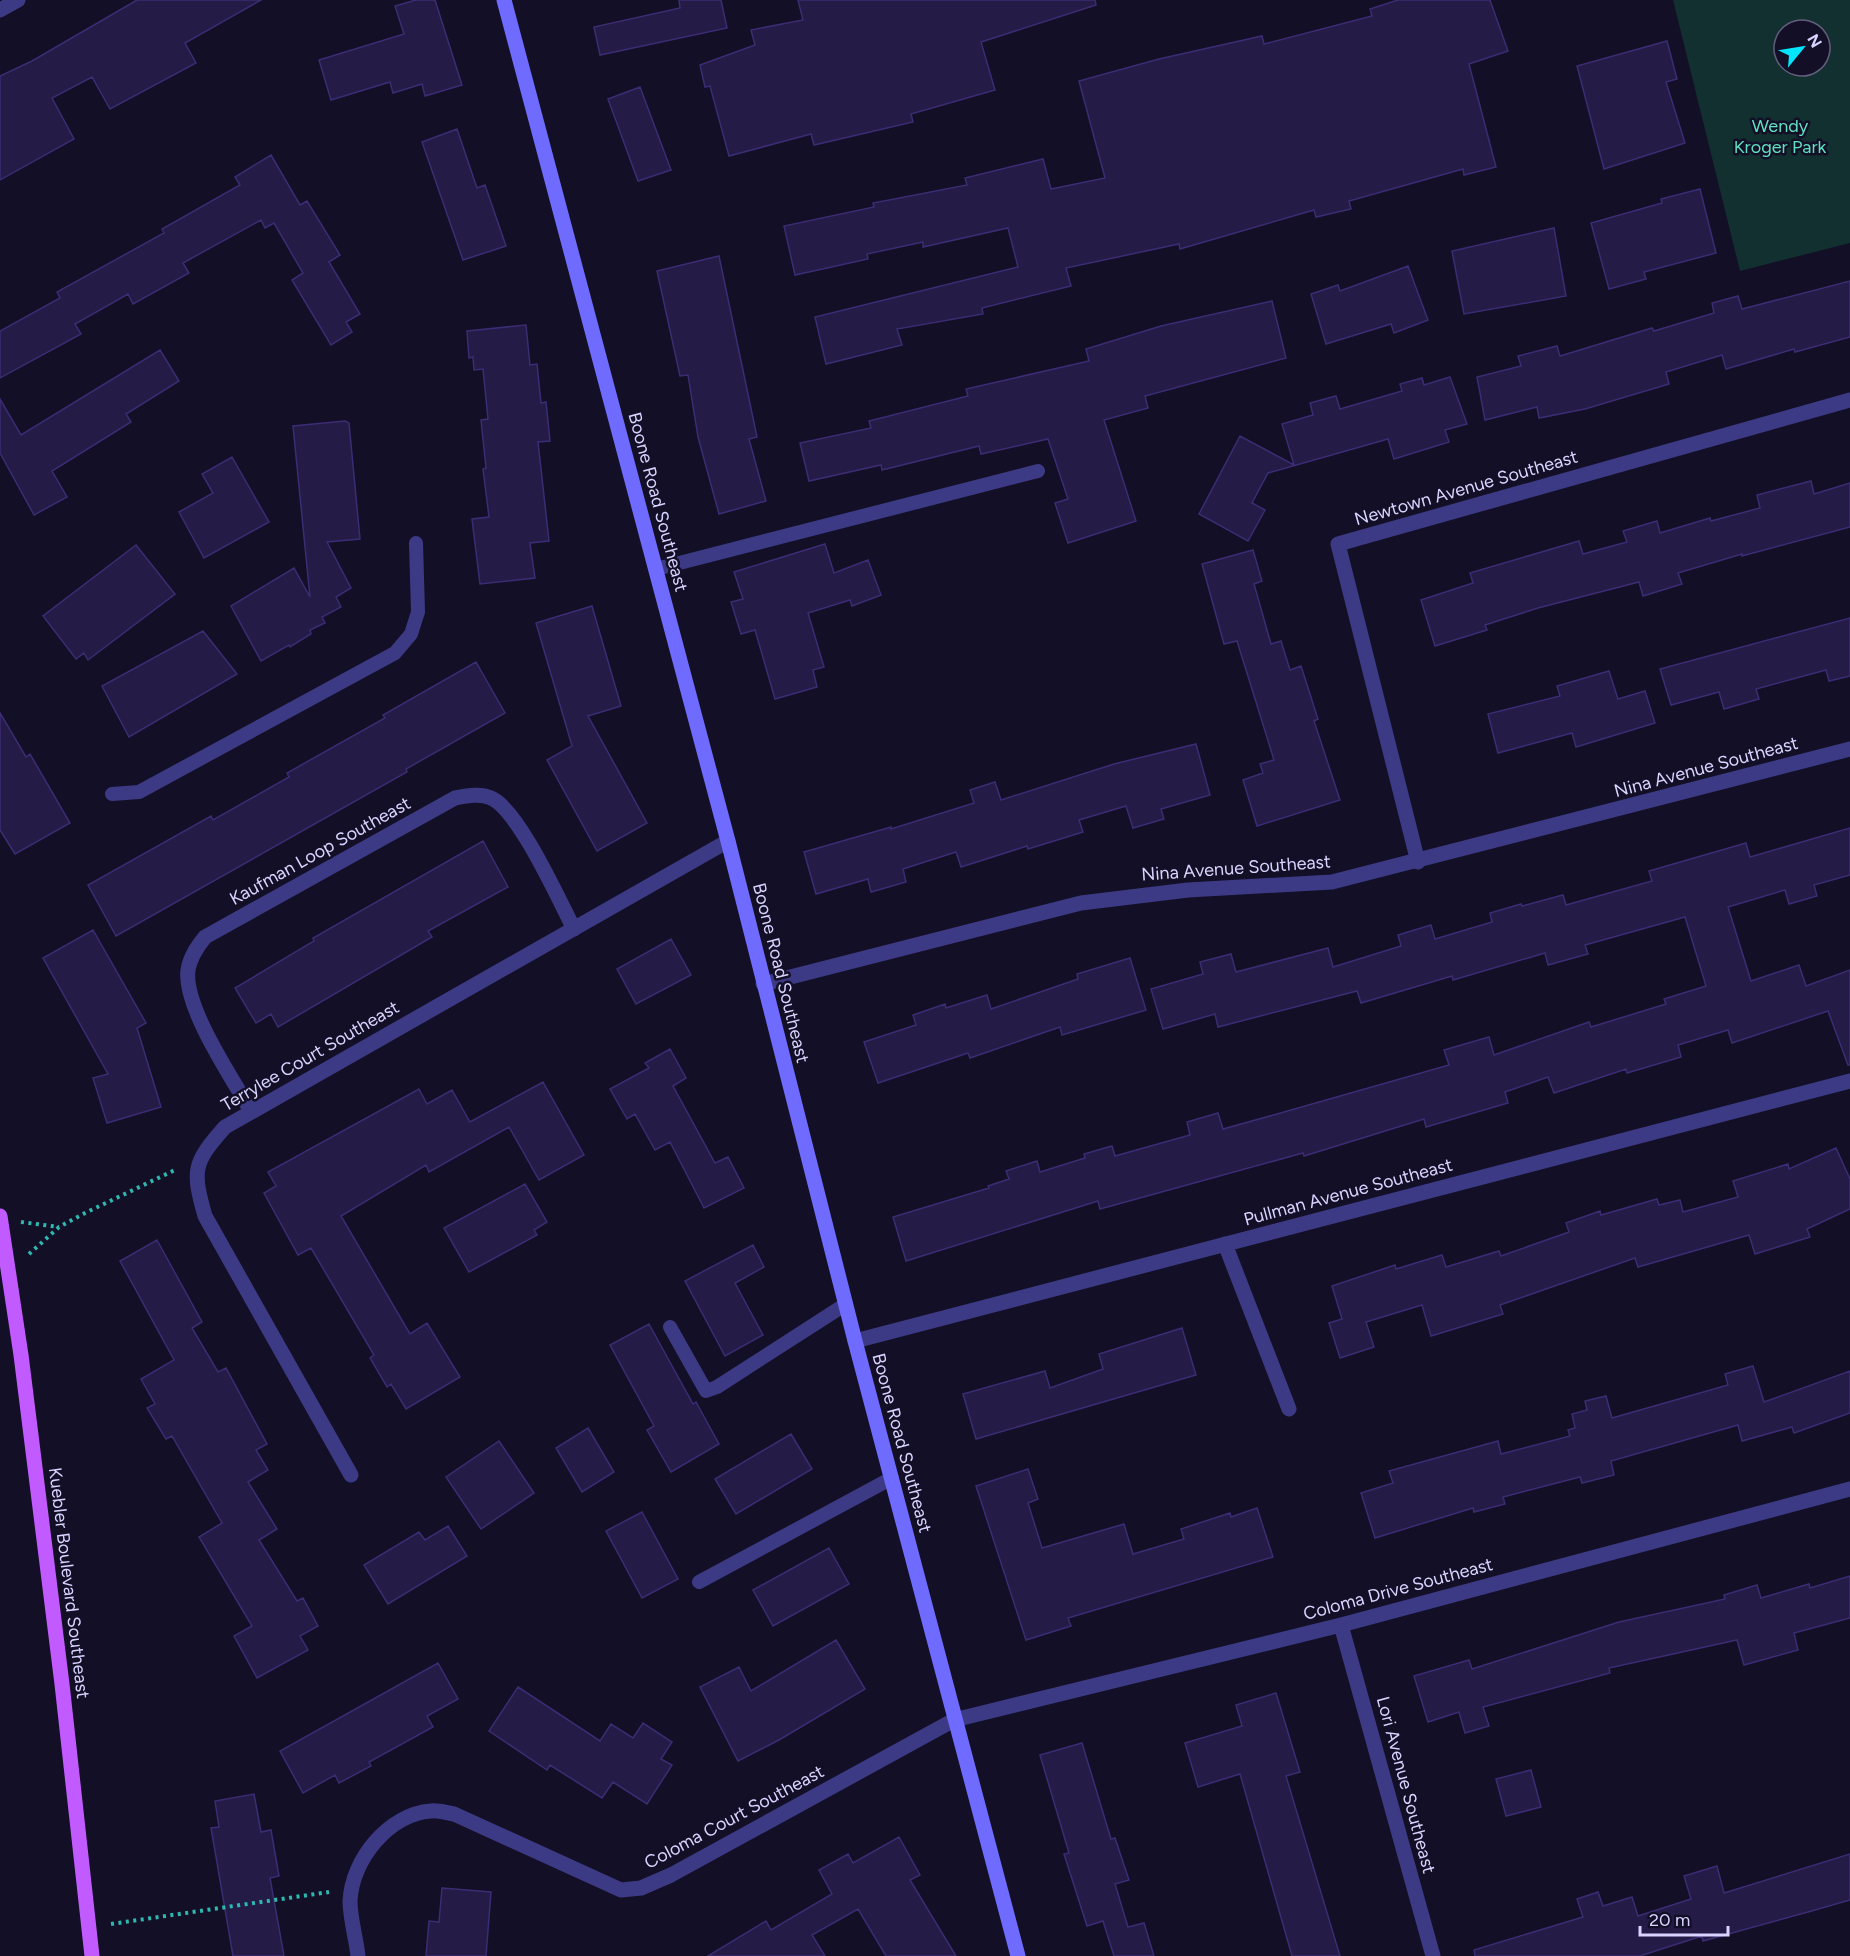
<svg xmlns="http://www.w3.org/2000/svg" width="1850" height="1956" font-family="Figtree,sans-serif">
<style>
.green{fill:#12302f;fill-rule:evenodd}
.building{fill:#241b47;stroke:#3b2d73;stroke-width:1.5}
.lines{fill:none;stroke-linecap:round;stroke-linejoin:round}
.path{stroke:#2fb8b0;stroke-width:4;stroke-dasharray:3 4.5;stroke-linecap:butt}
.lane{stroke:#3d3a85;stroke-width:14}
.street{stroke:#3d3a85;stroke-width:15}
.secondary{stroke:#6f6bff;stroke-width:15}
.primary{stroke:#c25bff;stroke-width:15}
.labels{text-anchor:middle;stroke-width:5;stroke-linejoin:round;paint-order:stroke}
.park-label{font-size:18px;fill:#5fe0c0;stroke:#130f26}
.street-label{font-size:18px;fill:#d9d4ff;stroke:#130f26}
</style>
<rect width="100%" height="100%" fill="#130f26"/>
<path class="green" d="M 1673,0 L 1850,0 L 1850,243 L 1740,271 ZM 1784,30 L 1820,30 L 1820,66 L 1784,66 Z"/>
<path class="building" d="M 137,0 L 261,0 L 185,43 L 196,63 L 110,109 L 92,77 L 52,98 L 74,139 L 0,180 L 0,76 L 32,61 Z
M 416,0 L 435,0 L 462,85 L 425,96 L 422,84 L 393,93 L 390,82 L 331,100 L 319,60 L 404,34 L 395,6 Z
M 679,0 L 721,0 L 727,28 L 600,55 L 594,27 L 680,8 Z
M 798,0 L 1095,0 L 1096,5 L 981,42 L 995,90 L 911,114 L 913,122 L 814,145 L 811,134 L 729,156 L 710,86 L 705,87 L 700,65 L 755,45 L 751,30 L 803,20 Z
M 1398,0 L 1490,0 L 1508,51 L 1469,64 L 1496,167 L 1464,175 L 1463,169 L 1349,201 L 1351,209 L 1316,217 L 1314,210 L 1180,249 L 1179,244 L 1066,268 L 1071,286 L 982,308 L 983,314 L 897,329 L 902,345 L 826,364 L 815,317 L 1018,267 L 1008,228 L 923,247 L 923,242 L 867,254 L 868,259 L 795,275 L 784,226 L 874,207 L 873,203 L 967,185 L 965,178 L 1043,159 L 1051,189 L 1105,178 L 1079,81 L 1159,59 L 1262,36 L 1264,44 L 1372,16 L 1370,9 Z
M 1667,41 L 1677,79 L 1666,82 L 1685,143 L 1604,169 L 1577,66 Z
M 640,87 L 671,170 L 638,181 L 608,99 Z
M 457,129 L 477,188 L 485,185 L 506,246 L 463,260 L 422,142 Z
M 271,155 L 300,205 L 307,201 L 340,255 L 329,262 L 360,314 L 346,322 L 352,332 L 331,345 L 292,280 L 303,273 L 274,223 L 265,228 L 261,220 L 183,263 L 189,273 L 133,304 L 128,294 L 75,324 L 81,334 L 0,378 L 0,331 L 60,298 L 57,292 L 164,233 L 162,229 L 240,185 L 235,177 Z
M 1700,189 L 1716,253 L 1644,272 L 1646,279 L 1609,289 L 1591,223 L 1662,203 L 1661,199 Z
M 1554,228 L 1566,296 L 1464,314 L 1452,251 Z
M 719,256 L 757,437 L 749,439 L 766,501 L 719,514 L 698,437 L 688,375 L 680,376 L 657,271 Z
M 1408,266 L 1428,320 L 1394,333 L 1391,324 L 1326,344 L 1311,294 L 1338,285 L 1340,291 Z
M 1850,281 L 1850,337 L 1795,352 L 1794,349 L 1726,369 L 1722,355 L 1666,372 L 1669,384 L 1585,409 L 1539,418 L 1537,407 L 1485,420 L 1477,377 L 1521,366 L 1518,356 L 1557,346 L 1560,356 L 1652,328 L 1654,331 L 1714,313 L 1712,303 L 1738,296 L 1742,309 Z
M 1272,301 L 1286,358 L 1145,396 L 1148,408 L 1104,420 L 1136,521 L 1068,543 L 1055,503 L 1068,499 L 1048,439 L 981,454 L 979,446 L 882,470 L 881,465 L 809,481 L 800,443 L 871,428 L 869,421 L 968,396 L 966,389 L 1089,361 L 1086,349 L 1161,326 Z
M 526,325 L 530,365 L 537,364 L 541,403 L 546,402 L 550,441 L 538,442 L 549,541 L 530,543 L 535,578 L 480,584 L 472,519 L 489,517 L 483,469 L 486,468 L 481,420 L 488,419 L 483,369 L 474,370 L 473,357 L 469,358 L 467,331 Z
M 160,350 L 179,381 L 126,414 L 131,422 L 52,471 L 67,497 L 34,515 L 0,453 L 0,399 L 21,435 Z
M 1450,377 L 1467,424 L 1445,430 L 1449,442 L 1394,459 L 1388,439 L 1268,473 L 1252,503 L 1265,510 L 1248,541 L 1199,514 L 1240,436 L 1294,465 L 1282,424 L 1313,415 L 1310,403 L 1336,396 L 1340,409 L 1402,391 L 1400,384 L 1422,378 L 1424,385 Z
M 345,421 L 349,423 L 360,539 L 327,542 L 351,588 L 336,597 L 341,607 L 322,617 L 325,623 L 310,630 L 311,634 L 290,647 L 289,645 L 261,661 L 231,606 L 294,568 L 310,597 L 293,426 Z
M 232,457 L 269,522 L 204,558 L 179,512 L 213,493 L 202,474 Z
M 1811,481 L 1814,494 L 1850,483 L 1850,527 L 1742,556 L 1742,554 L 1678,573 L 1682,584 L 1643,596 L 1639,582 L 1538,608 L 1485,625 L 1487,630 L 1435,646 L 1421,600 L 1473,583 L 1470,573 L 1579,541 L 1583,554 L 1627,542 L 1623,531 L 1657,521 L 1660,533 L 1710,518 L 1711,521 L 1760,508 L 1757,495 Z
M 825,544 L 834,573 L 868,560 L 881,595 L 852,606 L 850,600 L 808,613 L 824,667 L 813,670 L 817,687 L 775,699 L 755,630 L 741,634 L 731,602 L 743,599 L 734,572 Z
M 136,545 L 175,594 L 88,660 L 84,653 L 76,659 L 43,616 Z
M 1253,550 L 1262,581 L 1254,584 L 1271,644 L 1281,641 L 1290,670 L 1301,666 L 1318,719 L 1314,721 L 1340,800 L 1257,826 L 1243,780 L 1263,773 L 1260,764 L 1274,760 L 1237,641 L 1224,644 L 1202,564 Z
M 592,606 L 621,706 L 588,716 L 647,823 L 597,851 L 547,760 L 572,746 L 536,623 Z
M 1850,618 L 1850,676 L 1829,681 L 1826,670 L 1756,689 L 1759,699 L 1724,709 L 1719,692 L 1671,705 L 1660,669 Z
M 203,631 L 237,674 L 129,737 L 102,686 Z
M 476,662 L 505,713 L 406,769 L 407,772 L 116,936 L 88,885 L 211,816 L 213,820 L 289,777 L 287,773 L 385,718 L 383,715 Z
M 1609,671 L 1618,699 L 1645,691 L 1655,723 L 1576,747 L 1572,733 L 1498,753 L 1488,714 L 1560,696 L 1557,686 Z
M 0,713 L 26,757 L 30,754 L 70,823 L 15,854 L 0,830 Z
M 1196,744 L 1210,795 L 1161,809 L 1164,819 L 1133,828 L 1126,806 L 1079,820 L 1083,832 L 1028,849 L 1027,846 L 961,867 L 956,852 L 903,869 L 906,882 L 871,892 L 868,879 L 816,894 L 804,852 L 891,827 L 891,829 L 974,803 L 970,790 L 995,782 L 1001,800 L 1114,764 Z
M 1850,828 L 1850,875 L 1814,885 L 1817,896 L 1789,904 L 1785,890 L 1728,907 L 1751,981 L 1799,965 L 1806,986 L 1850,970 L 1850,1065 L 1848,1065 L 1828,1011 L 1732,1043 L 1728,1030 L 1678,1045 L 1681,1057 L 1627,1073 L 1626,1069 L 1554,1093 L 1548,1077 L 1505,1092 L 1508,1103 L 1426,1127 L 1424,1119 L 1304,1156 L 1303,1153 L 1100,1209 L 1098,1201 L 906,1261 L 893,1217 L 989,1188 L 988,1186 L 1009,1179 L 1006,1171 L 1037,1161 L 1040,1172 L 1085,1158 L 1084,1154 L 1112,1146 L 1115,1156 L 1190,1135 L 1187,1122 L 1218,1113 L 1223,1129 L 1277,1114 L 1449,1065 L 1444,1050 L 1489,1037 L 1494,1055 L 1589,1022 L 1591,1027 L 1666,1004 L 1664,999 L 1706,986 L 1685,917 L 1585,945 L 1588,954 L 1548,965 L 1545,953 L 1453,980 L 1452,976 L 1361,1003 L 1357,991 L 1218,1027 L 1215,1014 L 1163,1029 L 1151,989 L 1203,974 L 1200,962 L 1231,954 L 1236,972 L 1328,948 L 1333,967 L 1401,946 L 1398,935 L 1431,925 L 1435,939 L 1492,922 L 1490,913 L 1521,904 L 1522,906 L 1563,895 L 1566,905 L 1652,881 L 1649,871 L 1746,843 L 1750,857 Z
M 483,841 L 508,887 L 428,931 L 432,937 L 278,1027 L 271,1014 L 256,1023 L 235,988 L 314,941 L 313,938 Z
M 93,930 L 146,1023 L 137,1028 L 161,1107 L 107,1123 L 93,1078 L 108,1074 L 43,958 Z
M 671,939 L 691,975 L 636,1004 L 617,969 Z
M 1130,958 L 1146,1010 L 1062,1035 L 1060,1027 L 970,1058 L 968,1053 L 878,1083 L 864,1042 L 916,1025 L 913,1015 L 945,1004 L 946,1008 L 987,995 L 991,1009 L 1078,979 L 1077,974 Z
M 670,1049 L 686,1078 L 673,1086 L 715,1163 L 728,1157 L 744,1188 L 704,1208 L 670,1142 L 655,1150 L 635,1114 L 627,1119 L 610,1089 L 649,1068 L 645,1063 Z
M 543,1082 L 584,1155 L 539,1180 L 509,1127 L 429,1172 L 426,1165 L 341,1216 L 410,1334 L 427,1323 L 460,1377 L 406,1409 L 391,1384 L 387,1387 L 370,1358 L 374,1355 L 311,1248 L 298,1255 L 264,1193 L 276,1186 L 268,1172 L 419,1089 L 427,1104 L 452,1090 L 470,1122 Z
M 1836,1148 L 1850,1179 L 1850,1209 L 1807,1229 L 1810,1237 L 1755,1254 L 1749,1235 L 1638,1267 L 1635,1258 L 1500,1305 L 1503,1314 L 1431,1336 L 1422,1305 L 1366,1322 L 1374,1347 L 1340,1358 L 1329,1323 L 1342,1319 L 1332,1286 L 1395,1265 L 1396,1269 L 1442,1255 L 1446,1267 L 1499,1251 L 1501,1256 L 1569,1232 L 1566,1223 L 1600,1211 L 1601,1215 L 1657,1199 L 1659,1205 L 1680,1200 L 1683,1212 L 1738,1197 L 1733,1181 L 1788,1164 L 1789,1169 Z
M 525,1184 L 547,1222 L 534,1230 L 537,1235 L 469,1272 L 444,1228 Z
M 157,1240 L 202,1322 L 192,1328 L 218,1372 L 226,1368 L 267,1444 L 256,1450 L 268,1470 L 248,1482 L 277,1529 L 259,1540 L 297,1601 L 303,1598 L 318,1626 L 300,1636 L 308,1650 L 257,1678 L 234,1636 L 252,1626 L 199,1537 L 222,1523 L 172,1436 L 166,1439 L 147,1408 L 155,1404 L 141,1379 L 174,1360 L 120,1261 Z
M 753,1245 L 764,1267 L 735,1283 L 763,1335 L 725,1356 L 685,1281 Z
M 649,1324 L 693,1404 L 696,1402 L 719,1444 L 671,1472 L 647,1430 L 654,1426 L 610,1345 Z
M 1182,1328 L 1196,1375 L 976,1439 L 963,1394 L 1045,1371 L 1050,1388 L 1103,1369 L 1099,1354 Z
M 1753,1366 L 1764,1402 L 1850,1371 L 1850,1413 L 1794,1433 L 1792,1427 L 1742,1441 L 1738,1425 L 1611,1461 L 1614,1475 L 1582,1483 L 1580,1477 L 1503,1497 L 1505,1504 L 1474,1512 L 1473,1508 L 1375,1538 L 1361,1493 L 1393,1483 L 1389,1471 L 1498,1441 L 1501,1454 L 1570,1436 L 1568,1430 L 1575,1428 L 1572,1414 L 1587,1410 L 1585,1401 L 1606,1396 L 1612,1418 L 1728,1385 L 1725,1374 Z
M 588,1428 L 614,1472 L 582,1492 L 556,1448 Z
M 791,1434 L 812,1469 L 736,1514 L 715,1479 Z
M 499,1441 L 534,1493 L 481,1529 L 446,1477 Z
M 1028,1469 L 1038,1499 L 1028,1503 L 1042,1548 L 1124,1524 L 1133,1554 L 1184,1539 L 1181,1529 L 1230,1513 L 1231,1517 L 1257,1508 L 1273,1557 L 1068,1618 L 1071,1626 L 1026,1640 L 976,1486 Z
M 642,1512 L 678,1579 L 642,1598 L 606,1531 Z
M 448,1526 L 467,1556 L 388,1604 L 364,1565 L 419,1532 L 425,1540 Z
M 829,1548 L 849,1584 L 773,1626 L 753,1590 Z
M 1850,1576 L 1850,1618 L 1794,1633 L 1798,1650 L 1744,1665 L 1737,1640 L 1609,1668 L 1610,1673 L 1483,1707 L 1489,1726 L 1465,1733 L 1459,1712 L 1428,1722 L 1414,1676 L 1469,1660 L 1472,1669 L 1619,1622 L 1725,1599 L 1724,1595 L 1757,1585 L 1761,1598 L 1809,1584 L 1810,1588 Z
M 836,1640 L 865,1689 L 779,1740 L 738,1761 L 700,1687 L 739,1667 L 751,1691 Z
M 438,1663 L 458,1699 L 427,1716 L 433,1727 L 369,1762 L 371,1766 L 339,1783 L 335,1775 L 303,1793 L 280,1751 Z
M 518,1687 L 600,1741 L 611,1724 L 633,1738 L 643,1723 L 672,1742 L 661,1759 L 672,1765 L 647,1804 L 613,1782 L 602,1798 L 550,1765 L 547,1770 L 489,1731 Z
M 1276,1693 L 1300,1772 L 1286,1776 L 1340,1956 L 1292,1956 L 1240,1774 L 1198,1787 L 1185,1743 L 1242,1726 L 1236,1705 Z
M 1082,1743 L 1111,1839 L 1115,1838 L 1129,1880 L 1115,1884 L 1128,1927 L 1144,1923 L 1154,1956 L 1114,1956 L 1103,1921 L 1087,1926 L 1064,1854 L 1069,1853 L 1040,1755 Z
M 1531,1770 L 1541,1807 L 1506,1816 L 1496,1779 Z
M 254,1794 L 261,1832 L 271,1830 L 279,1876 L 270,1878 L 284,1956 L 233,1956 L 211,1828 L 219,1827 L 215,1801 Z
M 899,1837 L 920,1875 L 910,1880 L 956,1956 L 886,1956 L 858,1909 L 812,1935 L 825,1956 L 708,1956 L 766,1921 L 771,1930 L 832,1894 L 819,1870 L 848,1854 L 853,1863 Z
M 1850,1854 L 1850,1900 L 1808,1912 L 1703,1941 L 1702,1936 L 1640,1956 L 1475,1956 L 1474,1950 L 1583,1917 L 1577,1899 L 1598,1892 L 1603,1906 L 1632,1897 L 1638,1916 L 1691,1899 L 1684,1876 L 1717,1866 L 1724,1893 Z
M 442,1888 L 491,1892 L 486,1956 L 426,1956 L 429,1921 L 439,1922 Z"/>
<g class="lines">
<path class="path" d="M 21,1222 L 59,1227
M 29,1254 L 59,1227 L 85,1213 L 177,1169
M 111,1924 L 329,1892"/>
<path class="lane" d="M 656,569 L 1038,471
M 112,794 L 139,792 L 395,653 L 411,634 L 418,612 L 416,543
M 670,1327 L 706,1391 L 717,1387 L 846,1304
M 699,1582 L 892,1478"/>
<path class="street" d="M 0,10 L 18,0
M 1418,862 L 1338,544 L 1850,400
M 763,984 L 1081,903 L 1188,890 L 1332,882 L 1850,749
M 251,1111 C 232,1078 183,1006 188,970 C 190,957 197,947 205,937 L 455,798 C 466,796 480,793 491,798 C 518,809 559,900 574,929
M 1225,1244 L 1289,1409
M 855,1341 L 1850,1081
M 351,1475 L 205,1216 C 192,1170 193,1163 225,1127 L 728,841
M 1341,1625 L 1433,1956
M 358,1956 C 356,1938 350,1918 350,1901 C 352,1859 389,1814 431,1811 C 438,1810 447,1813 454,1814 L 621,1890 L 641,1888 L 671,1875 L 954,1720 L 1341,1625 L 1850,1489"/>
<path class="secondary" d="M 504,0 L 728,841 L 855,1341 L 1018,1956"/>
<path class="primary" d="M 0,1216 L 21,1355 L 62,1684 L 92,1956"/>
</g>
<g class="labels">
<g class="park-label">
<text x="1780" y="132">Wendy<tspan x="1780" dy="21">Kroger Park</tspan></text>
</g>
<g class="street-label">
<text transform="translate(1466 488) rotate(-16)" y="6">Newtown Avenue Southeast</text>
<text transform="translate(658 502) rotate(75)" y="6">Boone Road Southeast</text>
<text transform="translate(1706 767) rotate(-15)" y="6">Nina Avenue Southeast</text>
<text transform="translate(320 851) rotate(-29)" y="6">Kaufman Loop Southeast</text>
<text transform="translate(1236 868) rotate(-4)" y="6">Nina Avenue Southeast</text>
<text transform="translate(781 973) rotate(76)" y="6">Boone Road Southeast</text>
<text transform="translate(310 1056) rotate(-30)" y="6">Terrylee Court Southeast</text>
<text transform="translate(1348 1192) rotate(-15)" y="6">Pullman Avenue Southeast</text>
<text transform="translate(902 1443) rotate(75)" y="6">Boone Road Southeast</text>
<text transform="translate(69 1583) rotate(83)" y="6">Kuebler Boulevard Southeast</text>
<text transform="translate(1398 1589) rotate(-15)" y="6">Coloma Drive Southeast</text>
<text transform="translate(1406 1785) rotate(75)" y="6">Lori Avenue Southeast</text>
<text transform="translate(734 1817) rotate(-28)" y="6">Coloma Court Southeast</text>
</g>
</g>
<g transform="translate(1802 48) rotate(60)"><circle r="28" fill="#130f26" stroke="#625e7d" stroke-width="1.5"/>
<path d="M0-4.5L10 22L0 15L-10 22Z" fill="#00e5ff"/>
<text y="-9" font-size="16" font-weight="bold" text-anchor="middle" fill="#d9d4ff">N</text>
</g>
<path d="M1640 1926v9h88v-9" fill="none" stroke="#d9d4ff" stroke-width="3"/>
<text x="1649" y="1926" font-size="18" fill="#d9d4ff" stroke="#130f26" stroke-width="4.5" paint-order="stroke">20 m</text>
</svg>
